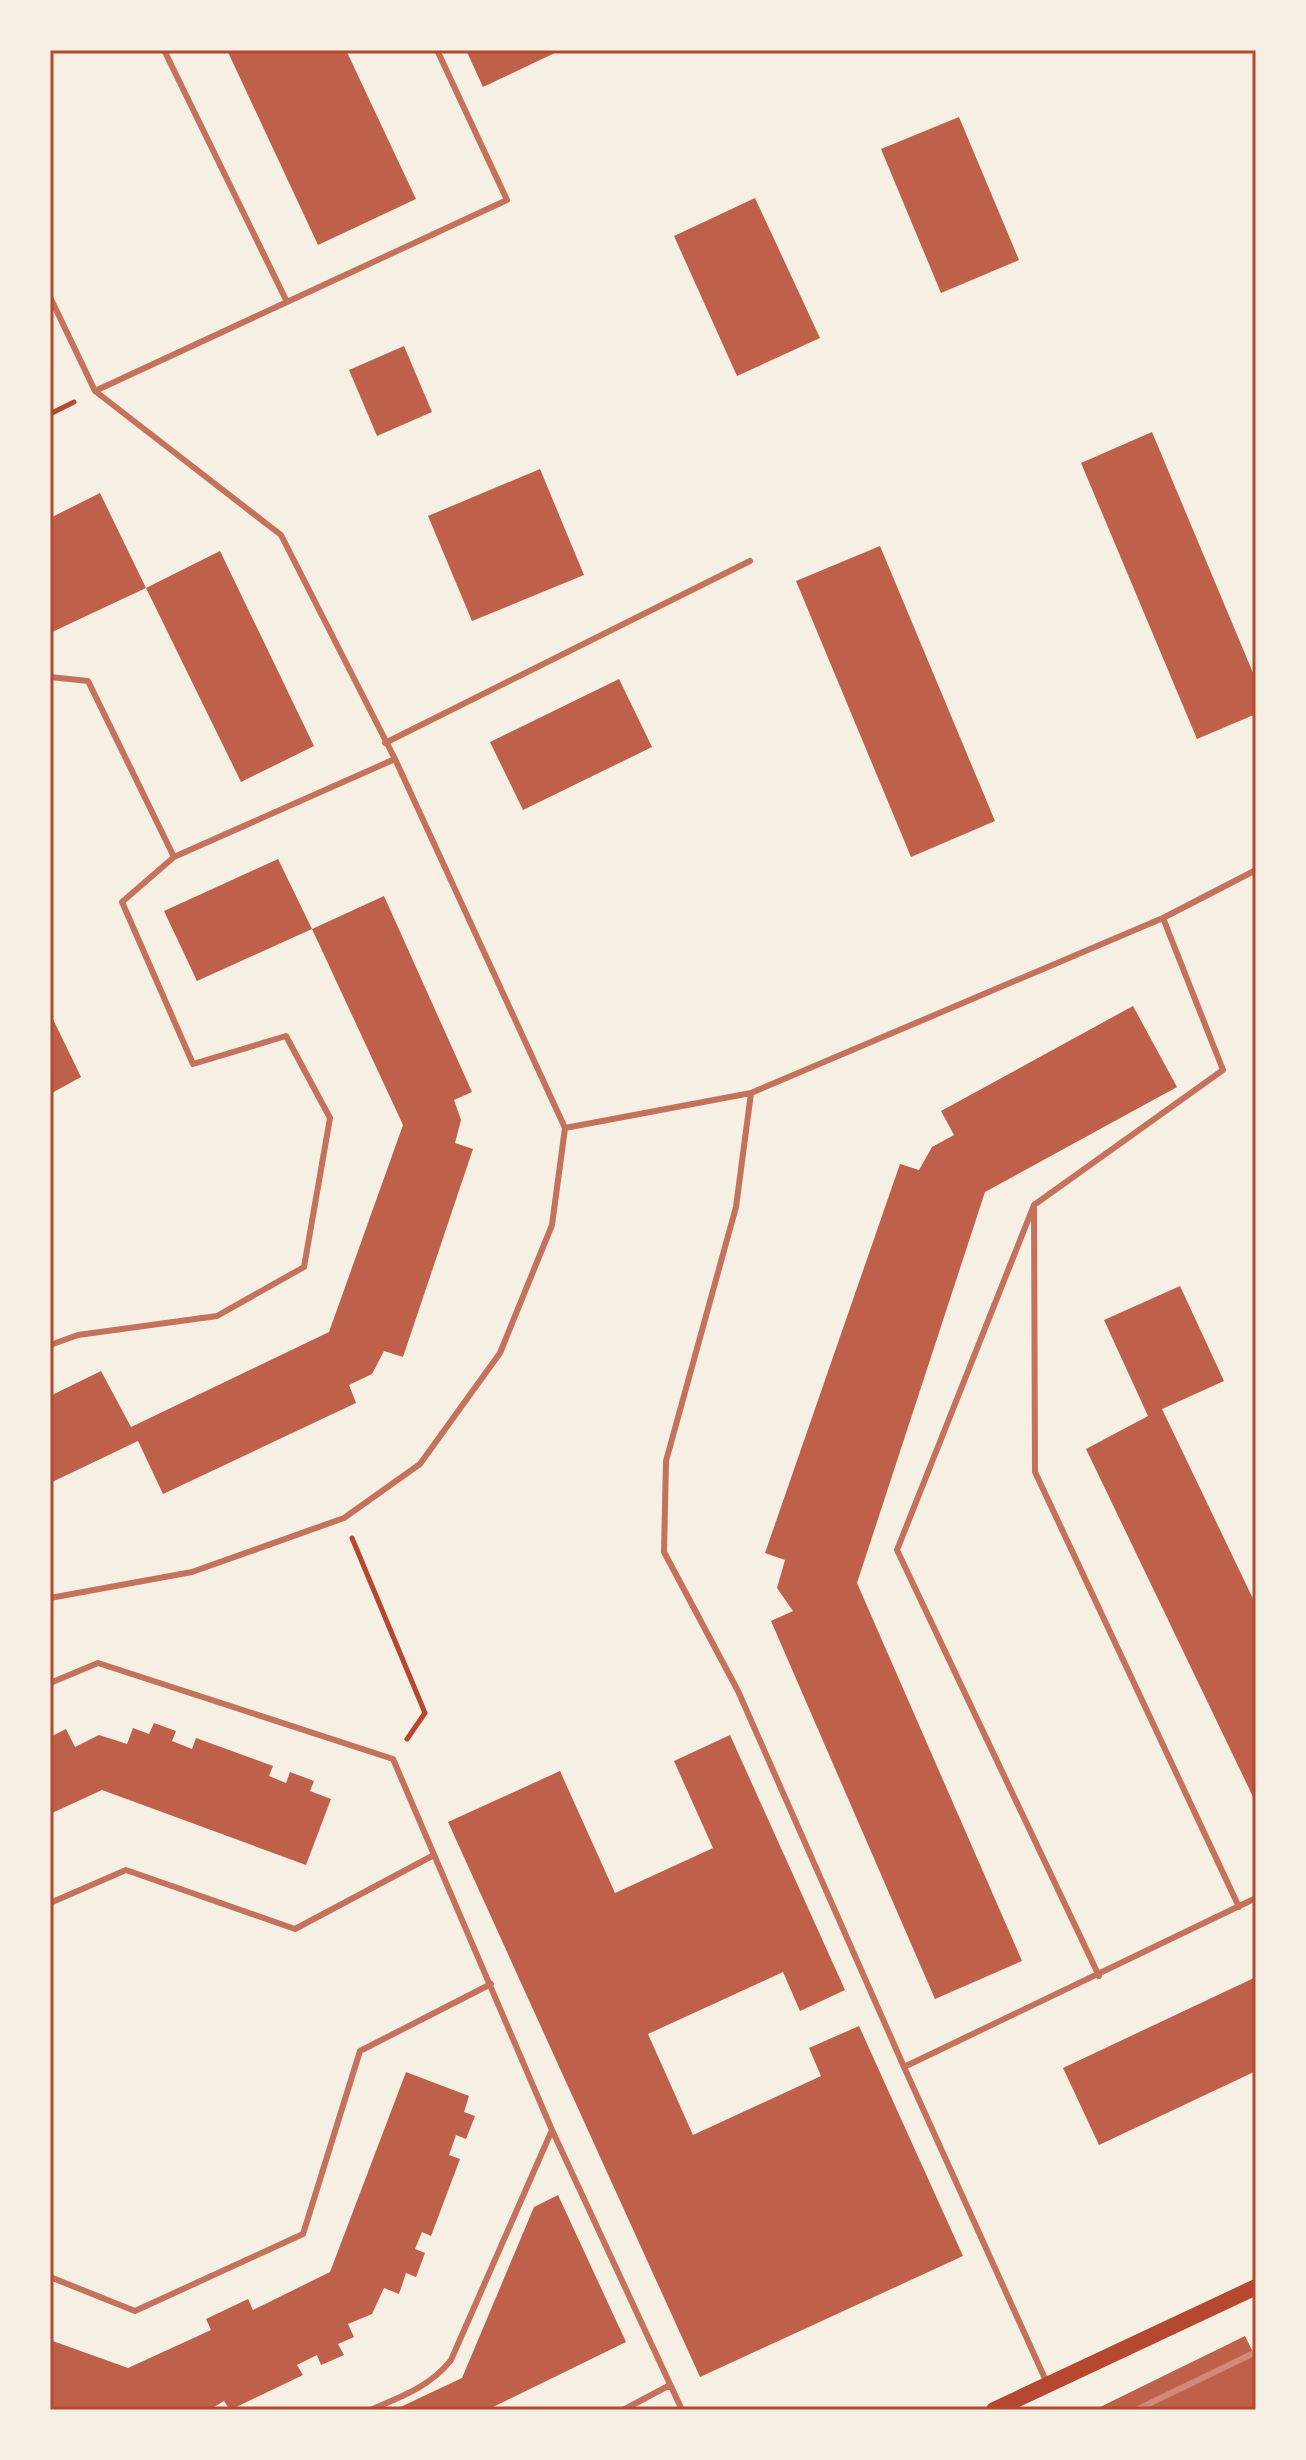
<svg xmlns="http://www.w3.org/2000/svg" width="1306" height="2460" font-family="'Noto Sans',sans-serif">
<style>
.building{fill:#bf614a}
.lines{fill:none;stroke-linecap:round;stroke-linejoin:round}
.path{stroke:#b5482f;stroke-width:5}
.service{stroke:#c5725c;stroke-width:6}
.secondary{stroke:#b5482f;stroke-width:16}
.rail{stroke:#cf8b77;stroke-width:6}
.neatline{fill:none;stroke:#b5482f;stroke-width:3}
</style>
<rect width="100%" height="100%" fill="#f6efe4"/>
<path class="building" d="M 227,50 L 346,50 L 416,199 L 318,245 Z
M 466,50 L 561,50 L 483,87 Z
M 959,117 L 1019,260 L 941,293 L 881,149 Z
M 755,198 L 820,338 L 737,376 L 674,236 Z
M 404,346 L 432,412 L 377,436 L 349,370 Z
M 1152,432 L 1256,680 L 1256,714 L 1197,739 L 1081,463 Z
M 540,469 L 584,575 L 472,621 L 428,516 Z
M 100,493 L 146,588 L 52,632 L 50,518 Z
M 880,546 L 995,821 L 911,857 L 796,581 Z
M 220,551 L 314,746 L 241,782 L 146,588 Z
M 619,679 L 652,747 L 523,810 L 490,742 Z
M 278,859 L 312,929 L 197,981 L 164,911 Z
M 384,896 L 472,1092 L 454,1100 L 461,1120 L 455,1143 L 473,1149 L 403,1357 L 384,1351 L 372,1374 L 349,1385 L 356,1403 L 163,1494 L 138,1441 L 50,1483 L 50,1396 L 101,1371 L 131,1427 L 329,1332 L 403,1125 L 312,929 Z
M 1133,1006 L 1177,1087 L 985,1192 L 857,1583 L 1022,1961 L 935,1999 L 771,1621 L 793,1611 L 777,1588 L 785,1560 L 765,1553 L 900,1164 L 919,1170 L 932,1147 L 954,1135 L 941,1111 Z
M 50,1013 L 81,1077 L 50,1094 Z
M 1180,1286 L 1224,1381 L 1162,1409 L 1256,1605 L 1256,1803 L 1086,1449 L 1148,1416 L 1104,1320 Z
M 154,1723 L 176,1731 L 172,1741 L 192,1749 L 196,1738 L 273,1766 L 269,1776 L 286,1783 L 290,1772 L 314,1781 L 310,1791 L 331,1799 L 306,1865 L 102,1790 L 50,1814 L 50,1737 L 66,1729 L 75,1747 L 99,1735 L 127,1744 L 133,1728 L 149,1734 Z
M 730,1735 L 845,1990 L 800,2011 L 783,1972 L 648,2034 L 693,2135 L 821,2076 L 809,2048 L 859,2026 L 963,2256 L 700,2377 L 448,1822 L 560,1771 L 615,1893 L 713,1848 L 674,1761 Z
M 1256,1977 L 1256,2071 L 1099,2145 L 1063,2068 Z
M 406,2072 L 469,2096 L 464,2112 L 475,2116 L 466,2139 L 456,2135 L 449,2155 L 460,2159 L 431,2236 L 422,2232 L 415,2249 L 425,2253 L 416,2277 L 406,2273 L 399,2294 L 384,2288 L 372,2314 L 348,2324 L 354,2337 L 338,2344 L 344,2355 L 321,2365 L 317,2355 L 297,2365 L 303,2375 L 230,2410 L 224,2401 L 209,2410 L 50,2410 L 50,2340 L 128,2368 L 211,2330 L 206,2319 L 248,2299 L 253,2310 L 330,2272 Z
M 558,2195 L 626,2342 L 487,2410 L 394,2410 L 462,2378 L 534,2207 Z
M 1245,2336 L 1256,2358 L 1256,2410 L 1094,2410 Z"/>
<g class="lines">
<path class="path" d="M 50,414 L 74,402
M 352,1538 L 425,1713 L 407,1739"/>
<path class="service" d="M 164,50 L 287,302 L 507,200 L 437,50
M 50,297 L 95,391 L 281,535 L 395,759
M 95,391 L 287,302
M 50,677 L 88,681 L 174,857
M 385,743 L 750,561
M 751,1093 L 736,1207 L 666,1461 L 664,1552 L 738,1691 L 904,2067
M 565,1128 L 751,1093 L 1163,918 L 1256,870
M 1034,1208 L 1035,1472 L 1239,1907
M 50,1345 L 78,1335 L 217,1316 L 304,1267 L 330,1118 L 286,1036 L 193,1064 L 122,902 L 174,857 L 395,759 L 565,1128 L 552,1225 L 500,1353 L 420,1464 L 344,1518 L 192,1572 L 50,1598
M 50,1683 L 98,1663 L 393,1759 L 552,2130 L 682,2410
M 50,1903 L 126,1870 L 295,1929 L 434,1855
M 1099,1976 L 897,1550 L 1034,1205 L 1223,1070 L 1163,918
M 50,2277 L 135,2311 L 303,2234 L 360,2051 L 491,1984
M 1047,2383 L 904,2067 L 1256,1898
M 370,2410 C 400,2397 430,2387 451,2360 L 552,2130
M 623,2410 L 670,2385"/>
<path class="secondary" d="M 994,2410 L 1256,2287"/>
<path class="rail" d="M 1136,2410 L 1256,2352"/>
</g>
<rect width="1306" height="2460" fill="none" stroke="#f6efe4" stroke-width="104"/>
<rect x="52" y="52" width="1202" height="2356" class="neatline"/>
</svg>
